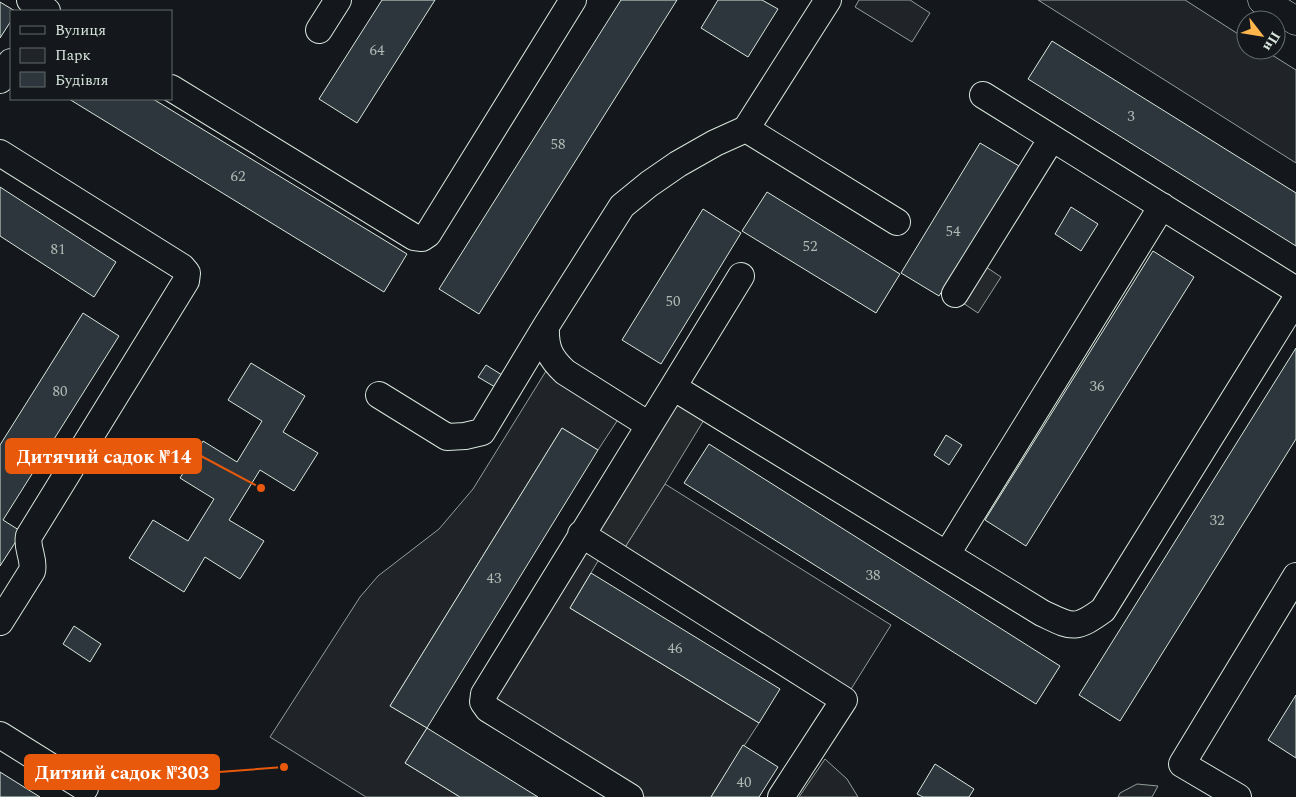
<svg xmlns="http://www.w3.org/2000/svg" width="1296" height="797" font-family="Spectral,serif">
<style>
.green{fill:#202428;stroke:#939e99}
.parking{fill:#24282b;stroke:#939e99}
.building{fill:#2c363c;stroke:#d8e6dc}
.lines{fill:none;stroke-linecap:round;stroke-linejoin:round}
.minor-casing{stroke:#d8e6dc;stroke-width:28}
.major-casing{stroke:#d8e6dc;stroke-width:29}
.minor{stroke:#14181c;stroke-width:26}
.major{stroke:#14181c;stroke-width:28}
.labels{text-anchor:middle;stroke-width:4;stroke-linejoin:round;paint-order:stroke}
.number-label{font-size:15px;fill:#adbab4}
.leader{fill:none;stroke:#e8590c;stroke-width:2}
.callout-dot{fill:#e8590c;stroke:#14181c;stroke-width:2}
.callout{fill:#e8590c;stroke:#e8590c;stroke-width:2}
.callout-label{font-size:19px;text-anchor:middle;font-weight:bold;fill:#fff}
</style>
<rect width="100%" height="100%" fill="#14181c"/>
<path class="green" d="M 859,0 L 910,0 L 930,13 L 912,42 L 855,7 Z
M 1038,0 L 1185,0 L 1246,39 L 1246,50 L 1264,50 L 1296,70 L 1296,163 Z
M 546,371 L 619,418 L 598,450 L 562,428 L 390,706 L 427,728 L 405,763 L 460,797 L 366,797 L 270,737 L 360,597 L 378,576 L 439,529 L 473,489 Z
M 665,484 L 891,625 L 848,694 L 622,552 Z
M 582,544 L 601,556 L 570,608 L 759,723 L 711,797 L 644,797 L 488,701 Z
M 825,759 L 847,779 L 858,797 L 799,797 Z
M 1137,784 L 1158,786 L 1152,797 L 1118,797 L 1120,793 Z"/>
<path class="parking" d="M 980,263 L 1001,277 L 978,313 L 957,299 Z
M 673,387 L 710,410 L 665,484 L 622,552 L 581,534 Z"/>
<path class="building" d="M 382,0 L 435,0 L 357,123 L 319,99 Z
M 621,0 L 677,0 L 479,314 L 439,289 Z
M 718,0 L 762,0 L 778,9 L 748,57 L 701,28 Z
M 0,2 L 15,11 L 11,11 L 11,21 L 0,38 Z
M 1052,41 L 1296,193 L 1296,246 L 1028,79 Z
M 69,99 L 153,99 L 407,254 L 384,292 Z
M 980,143 L 1019,166 L 939,296 L 901,273 Z
M 0,187 L 116,262 L 94,297 L 0,236 Z
M 767,192 L 900,274 L 876,313 L 742,231 Z
M 1071,207 L 1098,224 L 1081,251 L 1055,234 Z
M 703,209 L 741,233 L 661,364 L 622,340 Z
M 1153,251 L 1194,277 L 1026,546 L 985,520 Z
M 83,313 L 119,336 L 3,520 L 22,532 L 0,566 L 0,445 Z
M 1296,348 L 1296,439 L 1120,721 L 1079,695 Z
M 251,363 L 305,396 L 283,432 L 318,453 L 294,491 L 260,470 L 229,520 L 264,541 L 240,579 L 205,557 L 184,592 L 129,558 L 153,520 L 188,541 L 214,499 L 180,478 L 203,441 L 237,462 L 262,421 L 228,400 Z
M 486,365 L 502,375 L 495,387 L 478,377 Z
M 562,428 L 598,450 L 427,728 L 390,706 Z
M 946,435 L 962,445 L 949,465 L 934,455 Z
M 709,444 L 1060,666 L 1036,704 L 684,483 Z
M 591,573 L 780,689 L 759,723 L 570,608 Z
M 74,626 L 101,644 L 90,662 L 63,644 Z
M 1296,695 L 1296,758 L 1268,740 Z
M 427,728 L 538,797 L 460,797 L 405,763 Z
M 743,745 L 778,767 L 759,797 L 711,797 Z
M 935,764 L 974,789 L 969,797 L 923,797 L 917,794 Z
M 0,772 L 40,797 L 0,797 Z"/>
<g class="lines">
<g class="minor-casing">
<path id="minor" d="M 30,0 L 47,11
M 319,30 L 338,0
M 0,80 L 11,62
M 171,88 L 414,237 L 422,238 L 428,234 L 573,0
M 983,95 L 1296,290
M 746,129 L 897,222
M 0,153 L 182,267 L 187,273 L 186,281 L 29,536 C 26,548 35,559 32,571 L 0,622
M 955,294 L 1052,138
M 673,387 L 741,276
M 379,395 L 447,437 L 465,436 L 482,432 L 546,326
M 649,425 L 565,372 C 550,358 545,348 546,326 L 622,206 L 649,184 L 678,164 L 715,143 L 746,129 L 828,0
M 581,534 L 844,700 L 781,797
M 947,554 L 1162,206
M 0,735 L 85,788
M 630,797 L 488,709 L 483,702 L 484,694 L 673,387 L 1042,613 C 1072,627 1074,631 1103,610 L 1296,299
M 1238,797 L 1182,764 L 1296,576"/>
</g>
<g class="major-casing">
<path id="major" d="M 1262,0 L 1296,21"/>
</g>
<use href="#minor" class="minor"/>
<use href="#major" class="major"/>
</g>
<g class="labels">
<g class="number-label">
<text x="377" y="55">64</text>
<text x="1131" y="121">3</text>
<text x="558" y="149">58</text>
<text x="238" y="181">62</text>
<text x="953" y="236">54</text>
<text x="810" y="251">52</text>
<text x="58" y="254">81</text>
<text x="673" y="306">50</text>
<text x="1097" y="391">36</text>
<text x="60" y="396">80</text>
<text x="1217" y="525">32</text>
<text x="873" y="580">38</text>
<text x="494" y="583">43</text>
<text x="675" y="653">46</text>
<text x="744" y="787">40</text>
</g>
</g>
<path class="leader" d="M261 488L201 456M284 767L219 772"/>
<g class="callout-dot">
<circle cx="261" cy="488" r="5"/>
<circle cx="284" cy="767" r="5"/>
</g>
<g class="callout">
<rect x="6" y="439" width="195" height="34" rx="5"/>
<rect x="25" y="755" width="194" height="34" rx="5"/>
</g>
<g class="callout-label">
<text x="104" y="463">Дитячий садок №14</text>
<text x="122" y="779">Дитяий садок №303</text>
</g>
<rect x="10" y="10" width="162" height="90" fill="#14181c" stroke="#626a69"/>
<rect x="20" y="26" width="25" height="8" fill="#14181c" stroke="#626a69"/>
<text x="55" y="35" font-size="15" fill="#d8e6dc">Вулиця</text>
<rect x="20" y="48" width="25" height="15" fill="#202428" stroke="#626a69"/>
<text x="55" y="60" font-size="15" fill="#d8e6dc">Парк</text>
<rect x="20" y="72" width="25" height="15" fill="#2c363c" stroke="#626a69"/>
<text x="55" y="85" font-size="15" fill="#d8e6dc">Будівля</text>
<g transform="translate(1261 35) rotate(121)"><circle r="24" fill="#14181c" stroke="#626a69"/>
<path d="M0-4L9 19L0 12L-9 19Z" fill="#ffb74d"/>
<text y="-8" font-size="14" font-weight="bold" text-anchor="middle" fill="#d8e6dc">Пн</text>
</g>
</svg>
